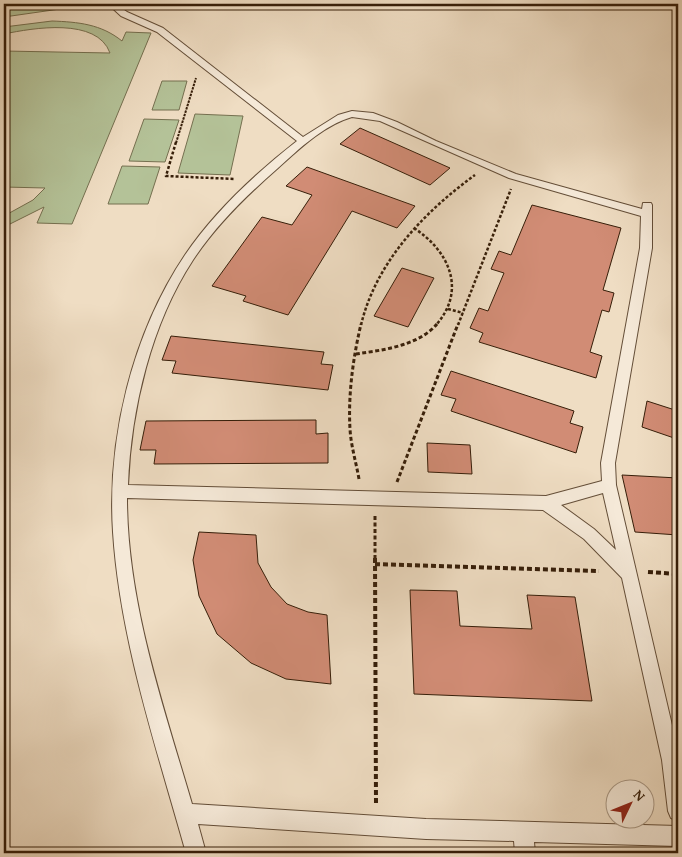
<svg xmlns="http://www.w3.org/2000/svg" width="682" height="857" font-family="'Gentium Book Plus',serif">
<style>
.green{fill:#b4c298;stroke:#757050}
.building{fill:#d18c75;stroke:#361e09}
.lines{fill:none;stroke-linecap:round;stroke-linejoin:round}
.lane-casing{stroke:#644e38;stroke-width:2}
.path-far3{stroke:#361e09;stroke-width:2;stroke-dasharray:2.5 1;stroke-linecap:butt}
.path-far2{stroke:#361e09;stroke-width:2.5;stroke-dasharray:3 2;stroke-linecap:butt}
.path-far1{stroke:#361e09;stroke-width:3;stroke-dasharray:4 2.5;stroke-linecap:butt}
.path{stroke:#361e09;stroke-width:4;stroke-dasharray:5 3;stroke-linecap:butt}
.lane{fill:#f5e9d8;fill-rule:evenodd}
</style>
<rect width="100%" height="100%" fill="#efddc3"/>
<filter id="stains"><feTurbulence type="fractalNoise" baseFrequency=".004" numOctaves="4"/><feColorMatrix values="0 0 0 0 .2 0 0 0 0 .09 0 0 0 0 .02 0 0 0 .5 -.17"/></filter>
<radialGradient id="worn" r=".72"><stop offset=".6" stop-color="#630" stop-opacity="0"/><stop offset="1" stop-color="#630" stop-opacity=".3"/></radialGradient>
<path class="green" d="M 4,4 L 95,4 L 4,17 Z
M 52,21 C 78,22 101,24 122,41 L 126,32 L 151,33 L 72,224 L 37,223 L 44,207 L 4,227 L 4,216 L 33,200 L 45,188 L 4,187 L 4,51 L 110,53 C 97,17 33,28 4,34 L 4,27 Z
M 162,81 L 187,81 L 179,110 L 152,110 Z
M 195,114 L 243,116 L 230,175 L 178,173 Z
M 144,119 L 179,120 L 165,162 L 129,161 Z
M 122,166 L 160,167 L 148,204 L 108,204 Z"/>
<path class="building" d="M 360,128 L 450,168 L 430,185 L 340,144 Z
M 307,167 L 415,206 L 397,228 L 352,211 L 288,315 L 243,301 L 246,296 L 212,286 L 262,217 L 292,225 L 312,195 L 286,186 Z
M 532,205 L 621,228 L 603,290 L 614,293 L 609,312 L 602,310 L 590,352 L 602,356 L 596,378 L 479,342 L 483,333 L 470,328 L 479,308 L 488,311 L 504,273 L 491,269 L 499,251 L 511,255 Z
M 402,268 L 434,278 L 408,327 L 374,316 Z
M 171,336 L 324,352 L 321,364 L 333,365 L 328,390 L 172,373 L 176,361 L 162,360 Z
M 451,371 L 574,411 L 570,423 L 583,427 L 576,453 L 451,411 L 456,399 L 441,395 Z
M 647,401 L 678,411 L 674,438 L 642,427 Z
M 316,420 L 316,434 L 328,433 L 328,463 L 154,464 L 156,450 L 140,450 L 146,421 Z
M 427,443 L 470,445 L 472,474 L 428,472 Z
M 622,475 L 678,478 L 678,535 L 635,532 Z
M 199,532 L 256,535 L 258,563 L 271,587 L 287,604 L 308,612 L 327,615 L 331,684 L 286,679 L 251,663 L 217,634 L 199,596 L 193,560 Z
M 410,590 L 457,591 L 460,626 L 532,629 L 527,595 L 575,597 L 592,701 L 414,694 Z"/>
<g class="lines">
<g class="lane-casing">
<path id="lane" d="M 108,4 L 116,4 L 127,12 L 163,28 L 303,137 L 338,115 L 352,111 L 373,113 L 397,122 L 436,141 L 516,174 L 642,209 L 643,203 L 651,203 L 652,205 L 652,248 L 615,463 L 616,485 L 678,751 L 678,821 L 671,818 L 668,811 L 662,760 L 622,578 L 584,539 L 543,510 L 127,498 C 127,602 163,705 192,804 L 426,819 L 678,826 L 678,846 L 534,842 L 535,853 L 515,853 L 514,841 L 426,839 L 198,824 L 206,853 L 186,853 C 157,749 120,641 113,532 C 107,439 132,334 185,255 C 214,212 256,173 297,141 L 157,32 L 121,16 ZM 352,117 L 380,121 L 509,178 L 641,216 L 640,248 L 601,463 L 602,481 L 546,496 L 128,485 C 131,409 151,324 193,260 C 216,225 247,195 278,168 C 299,149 324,125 352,117 ZM 603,493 L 616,550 L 594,529 L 561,505 Z"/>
</g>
<path class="path-far3" d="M 176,143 L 196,78"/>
<path class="path-far2" d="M 176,142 L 166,176 L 235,179
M 414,228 C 449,251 467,290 436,325
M 448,309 L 463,313
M 361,325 C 376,262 424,212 475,175
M 458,325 L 511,189"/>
<path class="path-far1" d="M 356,354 C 383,350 418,346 437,324
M 359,479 C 356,462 351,446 350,429 C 348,395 353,358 361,324
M 397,482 L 458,324
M 375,516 L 375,559"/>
<path class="path" d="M 375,558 L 376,804
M 375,564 L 599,571
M 648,572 L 678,574"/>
<use href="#lane" class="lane"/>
</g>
<rect width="682" height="857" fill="none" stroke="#efddc3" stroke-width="20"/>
<rect x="5" y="5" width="672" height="847" fill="none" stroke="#361e09" stroke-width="2.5"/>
<rect x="10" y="10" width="662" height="837" fill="none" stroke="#361e09"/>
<g transform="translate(630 804) rotate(47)"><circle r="24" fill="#f5e9d8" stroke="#a99885"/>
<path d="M0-4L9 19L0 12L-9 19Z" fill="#8f2418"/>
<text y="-8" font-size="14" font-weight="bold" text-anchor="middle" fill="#361e09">N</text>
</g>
<rect width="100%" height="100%" filter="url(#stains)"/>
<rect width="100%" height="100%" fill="url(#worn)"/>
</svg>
